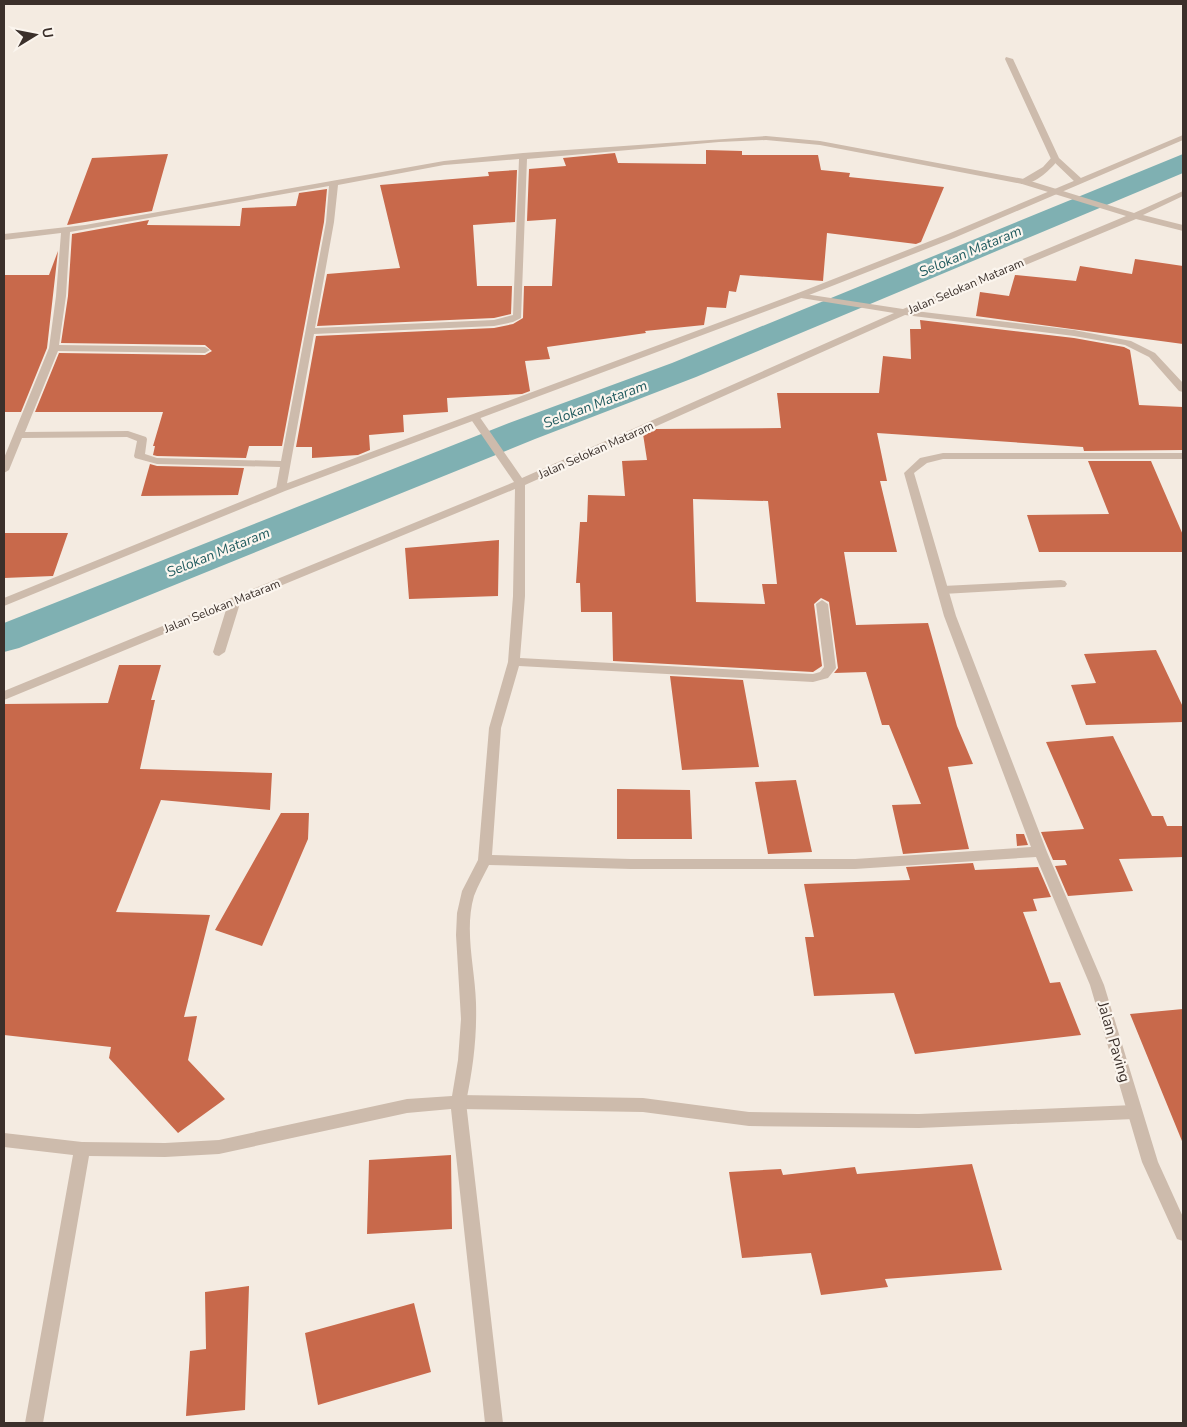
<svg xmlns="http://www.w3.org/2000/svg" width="1187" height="1427" font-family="'Nunito Sans',sans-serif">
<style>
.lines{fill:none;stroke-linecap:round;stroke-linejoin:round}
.canal{fill:#7fb0b2;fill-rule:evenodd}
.building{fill:#c8694b;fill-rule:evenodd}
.service{fill:#cdbbac;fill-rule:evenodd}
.minor{fill:#cdbbac;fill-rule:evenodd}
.tertiary{fill:#cdbbac;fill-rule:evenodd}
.labels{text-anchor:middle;stroke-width:4.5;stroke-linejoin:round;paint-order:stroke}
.street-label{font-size:12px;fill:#3b302b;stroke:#fbf5ee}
.water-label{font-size:14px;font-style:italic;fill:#1f5a5e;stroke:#fbf5ee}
.near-street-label{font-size:15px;fill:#3b302b;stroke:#fbf5ee}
</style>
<rect width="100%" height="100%" fill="#f4ebe1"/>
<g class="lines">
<path class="canal" d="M 1183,154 L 1183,173 L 696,377 L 535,439 L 19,648 L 4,652 L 4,623 L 509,423 L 672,363 Z"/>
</g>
<path class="building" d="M 706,150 L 742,151 L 742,155 L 818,155 L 821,170 L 850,173 L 849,177 L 944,187 L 921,242 L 916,244 L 827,233 L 823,281 L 740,275 L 736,292 L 729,291 L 726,308 L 707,307 L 704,325 L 645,331 L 646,333 L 547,347 L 550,359 L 525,361 L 530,391 L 522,394 L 447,398 L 448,412 L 403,415 L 404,432 L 369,435 L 370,450 L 358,455 L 312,458 L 312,447 L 296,447 L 316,336 L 494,328 L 513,324 L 523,318 L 524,286 L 552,286 L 556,219 L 527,221 L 529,169 L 566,166 L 563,158 L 615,153 L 618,163 L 706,164 Z
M 168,154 L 152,211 L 67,225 L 92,158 Z
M 517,170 L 515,222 L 473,225 L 477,286 L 512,286 L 511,314 L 494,318 L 317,326 L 327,274 L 400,268 L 380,185 L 489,176 L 488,172 Z
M 327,189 L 324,222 L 282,446 L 249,446 L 246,458 L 157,456 L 153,455 L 155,446 L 153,446 L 163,412 L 35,412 L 59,353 L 205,355 L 212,351 L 205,345 L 61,343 L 68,296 L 72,234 L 149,220 L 147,225 L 240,226 L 242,208 L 296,206 L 299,193 Z
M 58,251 L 47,348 L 21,412 L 4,412 L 4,275 L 49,275 Z
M 1135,259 L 1183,266 L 1183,344 L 976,316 L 980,292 L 1009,296 L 1015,275 L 1076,281 L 1080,266 L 1132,274 Z
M 920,320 L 1074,338 L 1124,347 L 1130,350 L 1139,405 L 1183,407 L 1183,450 L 1084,451 L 1083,447 L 877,433 L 887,481 L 880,481 L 897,552 L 844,552 L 856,625 L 928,623 L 957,726 L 973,764 L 948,767 L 969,849 L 903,854 L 892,805 L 921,804 L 889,725 L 882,725 L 866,672 L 834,673 L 838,668 L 829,602 L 821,598 L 814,604 L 822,666 L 813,672 L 613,661 L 612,612 L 581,612 L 580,583 L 576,583 L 580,522 L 587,522 L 588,495 L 625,496 L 622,461 L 647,460 L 643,434 L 656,429 L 781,428 L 777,393 L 879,393 L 883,356 L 911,359 L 910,329 L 921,329 ZM 693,499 L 768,501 L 777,584 L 762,584 L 765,604 L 696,602 Z
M 1088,461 L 1151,461 L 1183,535 L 1183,552 L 1039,552 L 1027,515 L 1109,514 Z
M 150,464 L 157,466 L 244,468 L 238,495 L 141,496 Z
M 4,533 L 68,533 L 53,576 L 4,578 Z
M 499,540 L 498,596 L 409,599 L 405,548 Z
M 1156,650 L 1183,707 L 1183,722 L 1086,725 L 1071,685 L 1096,683 L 1084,654 Z
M 119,665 L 161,665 L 151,700 L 155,700 L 140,769 L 272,773 L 270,810 L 161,800 L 116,912 L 210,915 L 184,1017 L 197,1016 L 188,1060 L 225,1099 L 178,1133 L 109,1058 L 111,1047 L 4,1035 L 4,704 L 108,703 Z
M 670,676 L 743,680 L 759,767 L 682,770 Z
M 1113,736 L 1152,816 L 1163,816 L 1167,826 L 1183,826 L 1183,857 L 1119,859 L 1133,891 L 1068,896 L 1055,866 L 1067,865 L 1065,860 L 1053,860 L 1041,832 L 1084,829 L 1046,742 Z
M 796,780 L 812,852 L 768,854 L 755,782 Z
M 617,789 L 690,790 L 692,839 L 617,839 Z
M 281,813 L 309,813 L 308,839 L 262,946 L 215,930 Z
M 1016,834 L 1024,834 L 1028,845 L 1017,846 Z
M 973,863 L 975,870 L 1038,867 L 1051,897 L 1033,899 L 1037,911 L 1023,912 L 1050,983 L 1060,982 L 1081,1035 L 915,1054 L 894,993 L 814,996 L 805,937 L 814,937 L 804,884 L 910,880 L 906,867 Z
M 1183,1009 L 1183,1141 L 1182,1141 L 1130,1014 Z
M 451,1155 L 452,1229 L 367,1234 L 369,1160 Z
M 972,1164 L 1002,1270 L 885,1279 L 888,1287 L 821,1295 L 811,1253 L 742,1258 L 729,1172 L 781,1169 L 783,1175 L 855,1167 L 857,1174 Z
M 249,1286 L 245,1410 L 186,1416 L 190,1351 L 206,1349 L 205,1292 Z
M 414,1303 L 431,1372 L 318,1405 L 305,1333 Z"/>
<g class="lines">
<path class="service" d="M 1052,157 L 1059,159 C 1051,169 1035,185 1021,184 L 1021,180 L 1043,167 Z
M 1061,580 L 1065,581 L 1067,584 L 1065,587 L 943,594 L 937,590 L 943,586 Z
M 235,596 L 241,600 L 225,652 L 219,656 L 215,655 L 213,652 L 229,600 Z
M 458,1095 L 643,1098 L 749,1112 L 919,1114 L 1134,1105 L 1140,1107 L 1142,1112 L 1140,1117 L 1134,1119 L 919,1128 L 749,1126 L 643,1112 L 458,1109 L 453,1107 L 450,1102 L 453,1097 Z"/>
<path class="minor" d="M 1006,57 L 1013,59 L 1059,158 L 1082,179 L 1082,183 L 1076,183 L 1051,159 L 1005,59 Z
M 766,136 L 820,141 L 1024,179 L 1134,213 L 1183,191 L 1183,196 L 1143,215 L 1183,225 L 1183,231 L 1136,219 L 915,311 L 1074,330 L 1131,341 L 1155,353 L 1183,383 L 1183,392 L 1179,391 L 1149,357 L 1125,345 L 1074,336 L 905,315 L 525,485 L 525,596 L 520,658 L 813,674 L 820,672 L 824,667 L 816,604 L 822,600 L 828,604 L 836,668 L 828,678 L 813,682 L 519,666 L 501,728 L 492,855 L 631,859 L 855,859 L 1031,847 L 944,616 L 904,473 L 920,458 L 943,453 L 1183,453 L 1183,459 L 943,459 L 927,463 L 914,473 L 956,616 L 1047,852 L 1104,985 L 1158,1162 L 1183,1217 L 1183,1241 L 1177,1239 L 1142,1162 L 1090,985 L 1036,857 L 855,869 L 631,869 L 489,865 C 484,875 478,885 474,896 C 464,931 475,968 476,1003 C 477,1037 473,1069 466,1102 L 503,1423 L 485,1423 L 451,1109 L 407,1113 L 219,1154 L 165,1157 L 89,1156 L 43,1423 L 25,1423 L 73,1155 L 4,1147 L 4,1133 L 82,1142 L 165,1143 L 219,1140 L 407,1099 L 452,1096 L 458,1060 L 461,1019 L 456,935 L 457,913 L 462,891 L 478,860 L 489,728 L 508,662 L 513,596 L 515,489 L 4,700 L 4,691 L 514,482 L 470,418 L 471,416 L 479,416 L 522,478 L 894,313 L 801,298 L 796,295 L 798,293 L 903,309 L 1126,216 L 1022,184 L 820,145 L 766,140 L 719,142 L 527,159 L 521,318 L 513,322 L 494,326 L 314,334 L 286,489 L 281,492 L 276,489 L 280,467 L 157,464 L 135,458 L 134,456 L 137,441 L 127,437 L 22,438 L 9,470 L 4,473 L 4,458 L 49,348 L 56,296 L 61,233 L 4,240 L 4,234 L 85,225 L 444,161 L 523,153 ZM 519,159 L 513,315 L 494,320 L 315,328 L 334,222 L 338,185 L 444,165 ZM 329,186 L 326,222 L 281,461 L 157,458 L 145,454 L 147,439 L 146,437 L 128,431 L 25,432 L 58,351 L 205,353 L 210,350 L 205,347 L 59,345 L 66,296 L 70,232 Z"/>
<path class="tertiary" d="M 1183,135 L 1183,140 L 954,238 L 804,297 L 285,491 L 4,606 L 4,598 L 277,487 L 798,293 L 948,234 Z"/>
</g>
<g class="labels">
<g class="street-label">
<text transform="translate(966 286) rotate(-23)" y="4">Jalan Selokan Mataram</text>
<text transform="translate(596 450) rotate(-24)" y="4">Jalan Selokan Mataram</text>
<text transform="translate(222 606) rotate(-22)" y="4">Jalan Selokan Mataram</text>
</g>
<g class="water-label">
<text transform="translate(970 251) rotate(-23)" y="5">Selokan Mataram</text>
<text transform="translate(595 404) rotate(-21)" y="5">Selokan Mataram</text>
<text transform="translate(218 552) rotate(-22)" y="5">Selokan Mataram</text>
</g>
<g class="near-street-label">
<text transform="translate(1114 1042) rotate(74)" y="5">Jalan Paving</text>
</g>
</g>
<rect width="1187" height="1427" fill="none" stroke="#3b302b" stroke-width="10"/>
<g transform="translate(35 35) rotate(80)" stroke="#fbf5ee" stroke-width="4" paint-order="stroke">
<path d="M0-4L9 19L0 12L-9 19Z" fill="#3b302b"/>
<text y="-8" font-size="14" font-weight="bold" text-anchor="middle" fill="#3b302b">U</text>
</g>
</svg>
